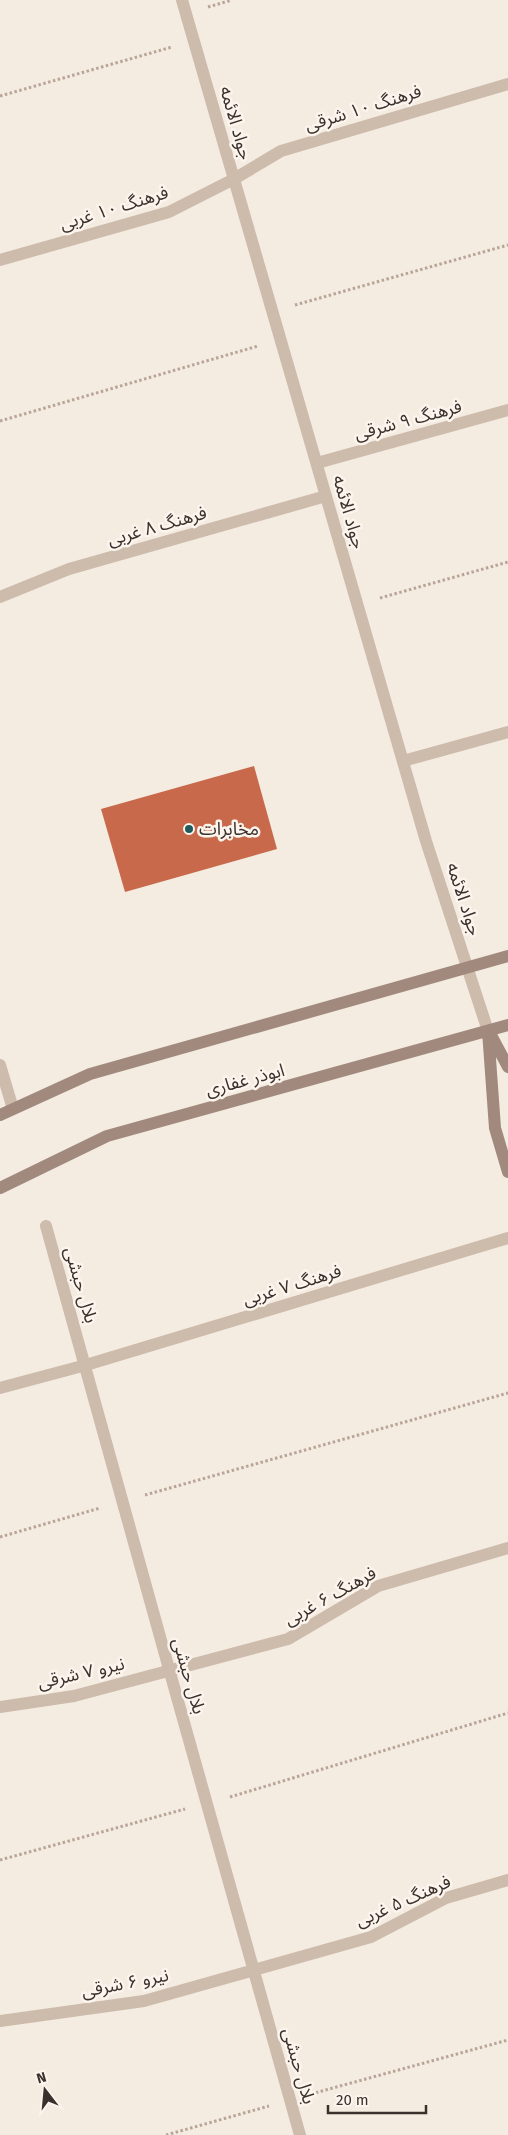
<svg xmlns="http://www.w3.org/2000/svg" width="508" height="2135" font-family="'Fira Sans','Noto Sans Arabic',sans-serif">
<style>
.building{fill:#c8694b}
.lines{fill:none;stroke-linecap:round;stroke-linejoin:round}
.path{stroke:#b9a596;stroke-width:3;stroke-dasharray:2.5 2.5;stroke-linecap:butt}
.street{stroke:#cdbbac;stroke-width:12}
.secondary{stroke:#a18a7d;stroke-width:12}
.poi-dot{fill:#1f5a5e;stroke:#fbf5ee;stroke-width:2}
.labels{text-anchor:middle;stroke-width:5;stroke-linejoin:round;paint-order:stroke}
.street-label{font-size:18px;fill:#3b302b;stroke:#fbf5ee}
.poi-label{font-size:18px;fill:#3b302b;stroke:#fbf5ee;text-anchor:start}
</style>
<rect width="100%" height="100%" fill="#f4ebe1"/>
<path class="building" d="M 254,766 L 277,849 L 125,892 L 101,809 Z"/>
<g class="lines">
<path class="path" d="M 208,7 L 232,0
M 0,96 L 172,47
M 295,305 L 508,245
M 0,421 L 258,346
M 380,598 L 508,562
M 145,1495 L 508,1393
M 0,1537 L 100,1508
M 230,1797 L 508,1713
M 0,1860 L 185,1809
M 311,2094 L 508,2040
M 166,2135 L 269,2106"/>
<path class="street" d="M 182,0 L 426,841 L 488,1031
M 0,260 L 169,212 L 234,179 L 281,151 L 508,84
M 317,463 L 508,410
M 0,597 L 69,569 L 326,496
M 403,761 L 508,732
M 0,1065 L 13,1109
M 46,1226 L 169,1669 L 300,2135
M 0,1388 L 86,1365 L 508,1238
M 0,1707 L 74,1696 L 288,1639 L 378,1586 L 508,1548
M 0,2021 L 144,2001 L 371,1937 L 446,1898 L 508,1880"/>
<path class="secondary" d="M 488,1031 L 495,1128 L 508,1172
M 491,1035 L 508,1067
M 0,1115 L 90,1074 L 508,956
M 0,1188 L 107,1136 L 508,1025"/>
</g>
<circle class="poi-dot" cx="189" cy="829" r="5"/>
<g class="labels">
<g class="street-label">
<text transform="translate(363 108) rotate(-17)" y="6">فرهنگ ۱۰ شرقی</text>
<text transform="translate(236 123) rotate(74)" y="6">جواد الائمه</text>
<text transform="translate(114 208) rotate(-17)" y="6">فرهنگ ۱۰ غربی</text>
<text transform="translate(408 420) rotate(-15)" y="6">فرهنگ ۹ شرقی</text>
<text transform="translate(349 512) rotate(74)" y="6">جواد الائمه</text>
<text transform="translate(157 526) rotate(-16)" y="6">فرهنگ ۸ غربی</text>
<text transform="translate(464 899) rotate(72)" y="6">جواد الائمه</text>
<text transform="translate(245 1080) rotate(-15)" y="6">ابوذر غفاری</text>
<text transform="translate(81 1285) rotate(74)" y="6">بلال حبشی</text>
<text transform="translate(292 1285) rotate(-17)" y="6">فرهنگ ۷ غربی</text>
<text transform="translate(330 1596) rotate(-29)" y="6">فرهنگ ۶ غربی</text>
<text transform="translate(81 1673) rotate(-13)" y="6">نیرو ۷ شرقی</text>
<text transform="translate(189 1676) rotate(74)" y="6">بلال حبشی</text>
<text transform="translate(403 1901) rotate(-24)" y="6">فرهنگ ۵ غربی</text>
<text transform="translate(125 1983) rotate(-11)" y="6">نیرو ۶ شرقی</text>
<text transform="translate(299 2066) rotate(74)" y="6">بلال حبشی</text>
</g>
<g class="poi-label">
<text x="199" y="835">مخابرات</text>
</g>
</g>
<g transform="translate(45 2090) rotate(344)" stroke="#fbf5ee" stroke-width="4" paint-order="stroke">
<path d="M0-4L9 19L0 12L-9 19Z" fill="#3b302b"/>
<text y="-8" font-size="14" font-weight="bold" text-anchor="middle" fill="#3b302b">N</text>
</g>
<path d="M328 2105v8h98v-8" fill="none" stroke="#3b302b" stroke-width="2.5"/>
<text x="336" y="2105" font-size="15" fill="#3b302b" stroke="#fbf5ee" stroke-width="4" paint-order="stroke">20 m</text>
</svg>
